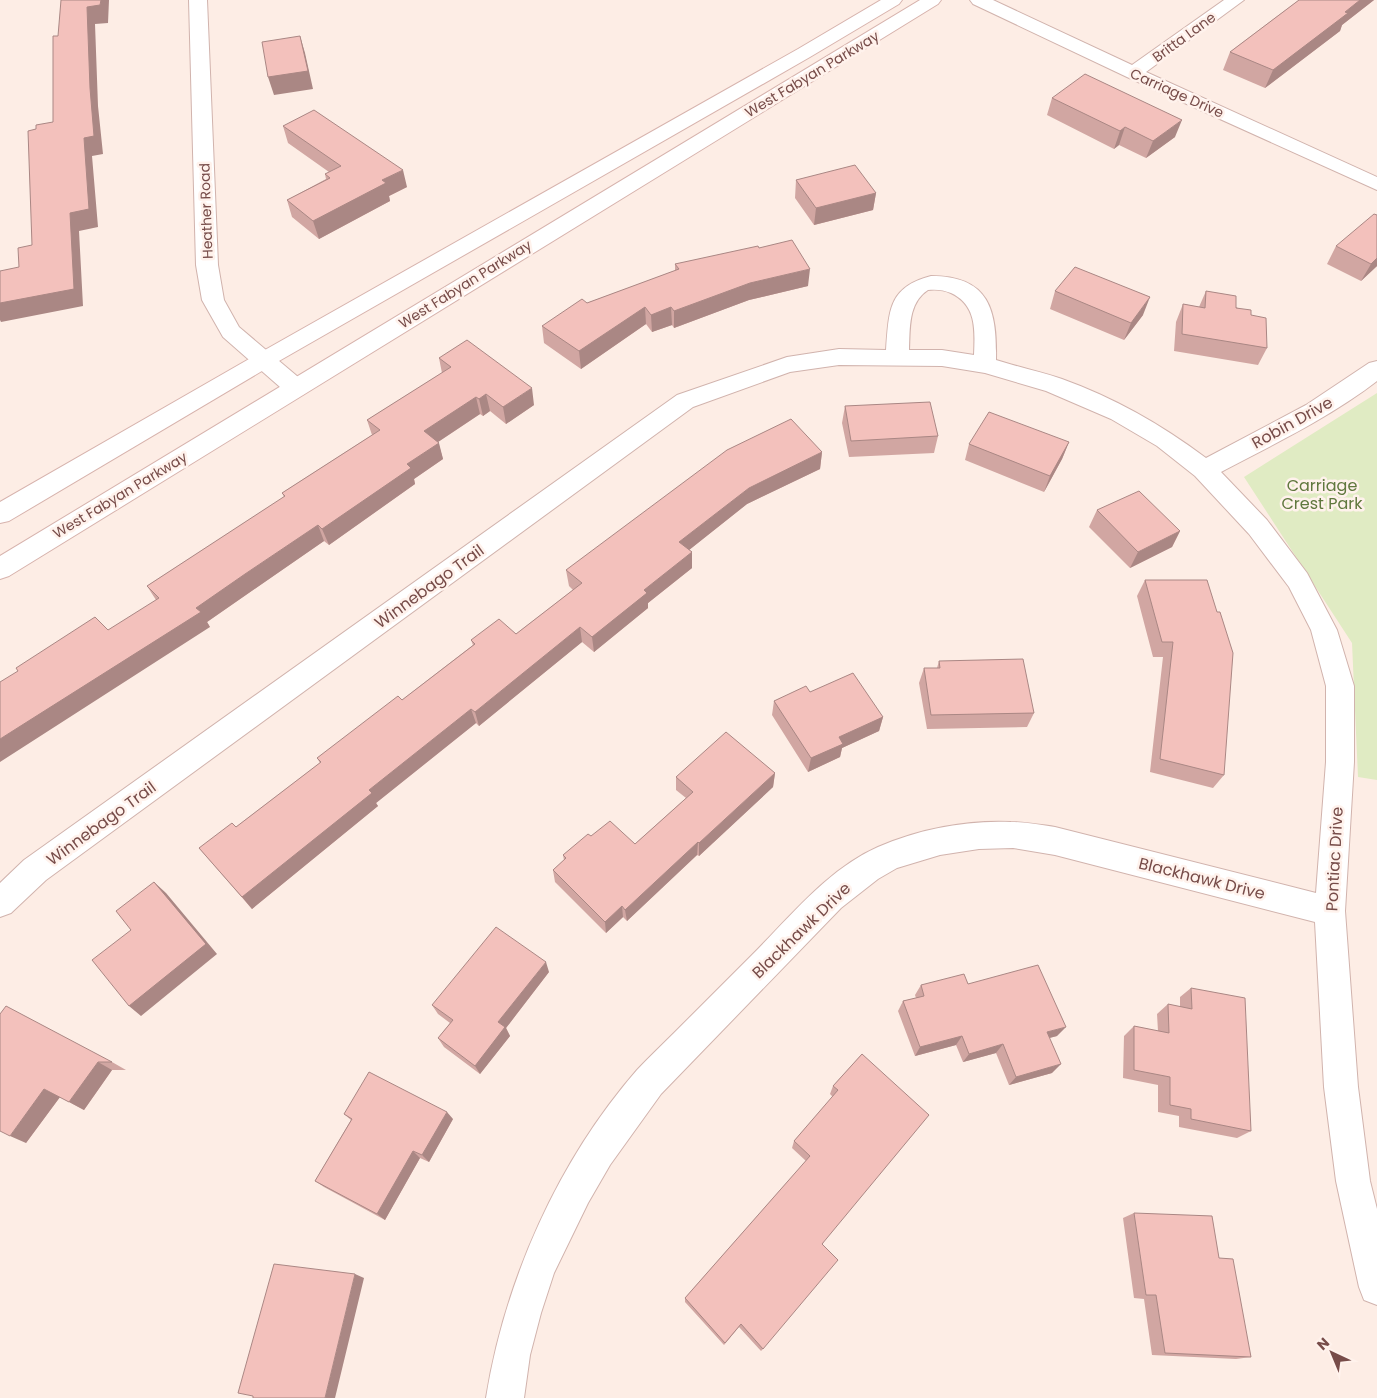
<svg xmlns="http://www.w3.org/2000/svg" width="1377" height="1398" font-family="Poppins,sans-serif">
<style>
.green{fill:#e0ebc3}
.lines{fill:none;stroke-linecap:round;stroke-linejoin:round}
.minor-casing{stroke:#d1b3ad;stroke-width:2}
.secondary-casing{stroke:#d7b3ad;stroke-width:2}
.minor{fill:#fff;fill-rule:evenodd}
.secondary{fill:#fff;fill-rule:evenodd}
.wall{fill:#d1a6a2}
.shaded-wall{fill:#aa8784}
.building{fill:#f3c1bc;stroke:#aa8784}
.labels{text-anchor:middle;stroke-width:5;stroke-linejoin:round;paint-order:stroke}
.far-street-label{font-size:14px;fill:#774c49;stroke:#fff2ec}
.street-label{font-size:16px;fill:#774c49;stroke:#fff2ec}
.park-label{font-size:16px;fill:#60783e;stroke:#fff2ec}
</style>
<rect width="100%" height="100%" fill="#fdede5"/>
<path class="green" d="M 1377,393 L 1377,780 L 1358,777 L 1352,643 L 1244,477 Z"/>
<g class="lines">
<g class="minor-casing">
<path id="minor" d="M 189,0 L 207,0 L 218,265 L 224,300 L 239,327 L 304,382 L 307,388 L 304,394 L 296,396 L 288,394 L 223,337 L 202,300 L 196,265 Z
M 970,0 L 993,0 L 1132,65 L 1224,0 L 1244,0 L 1146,72 L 1377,177 L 1377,190 L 1127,77 L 973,4 Z
M 931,276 C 990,276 997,311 996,360 C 1018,367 1041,372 1062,379 C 1115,398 1162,425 1206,458 L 1306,405 L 1369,363 L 1377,361 L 1377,381 C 1329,418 1274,444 1221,472 L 1267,520 L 1307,573 L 1337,630 L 1354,686 L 1354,762 L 1345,911 L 1358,1087 L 1370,1181 L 1377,1209 L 1377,1305 L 1364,1300 L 1359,1287 L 1336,1181 L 1324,1087 L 1315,922 L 1055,855 L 1013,848 L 979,849 L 940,855 L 897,868 L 878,879 L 841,908 L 661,1094 L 610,1165 L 588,1203 L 554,1273 L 541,1313 L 530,1355 L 524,1398 L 486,1398 C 505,1280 558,1161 637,1070 C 649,1057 662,1045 674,1033 C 700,1007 726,981 752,955 C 790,917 828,869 878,847 C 919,829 967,820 1011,822 C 1026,822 1041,825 1055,827 L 1316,893 L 1326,762 L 1326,686 L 1311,630 L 1289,587 L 1249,534 L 1195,476 L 1157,446 L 1111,419 L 1046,391 L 985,373 L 942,366 L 839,365 L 790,372 L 693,407 L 46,880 L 11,913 L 0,917 L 0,883 L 24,860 L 677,395 L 787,357 L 839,349 L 886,350 C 889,311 888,287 931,276 ZM 928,290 C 936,289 944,290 951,293 C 977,305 975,331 974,355 L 942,350 L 909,350 C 910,328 908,303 928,290 Z"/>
</g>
<g class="secondary-casing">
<path id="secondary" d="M 881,0 L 902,0 L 899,4 L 810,57 L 272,365 L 9,521 L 0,523 L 0,502 L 256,355 L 798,49 Z
M 920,0 L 941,0 L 938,4 L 9,576 L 0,579 L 0,556 Z"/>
</g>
<use href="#minor" class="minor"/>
<use href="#secondary" class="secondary"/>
</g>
<path class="wall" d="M 1299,0 L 1374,0 L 1342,25 L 1340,31 L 1265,88 L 1223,70 L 1230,52 Z
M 1052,98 L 1175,137 L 1146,158 L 1119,145 L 1114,149 L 1047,115 Z
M 283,126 L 407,187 L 389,196 L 390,201 L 319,239 L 292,217 L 287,200 L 326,179 L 325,174 L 329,172 L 288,143 Z
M 796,180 L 876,193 L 873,210 L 814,225 L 795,198 Z
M 1336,246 L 1377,266 L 1361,281 L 1327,264 Z
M 759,248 L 808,286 L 749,300 L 674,328 L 672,325 L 652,332 L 646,324 L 581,369 L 544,343 L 542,326 L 587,303 L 675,271 L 675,264 Z
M 1055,291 L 1143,315 L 1124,340 L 1050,309 Z
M 1206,291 L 1251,315 L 1267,348 L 1258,365 L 1174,351 L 1176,322 L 1183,304 L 1199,307 Z
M 439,358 L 534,405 L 506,424 L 490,411 L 483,416 L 480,414 L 438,442 L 443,459 L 414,479 L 415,484 L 329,545 L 324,541 L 253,590 L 207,622 L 210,627 L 156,600 L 147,586 L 284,497 L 282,493 L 372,435 L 367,420 L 442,373 Z
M 845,406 L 938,436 L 934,453 L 849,457 L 842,423 Z
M 1069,442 L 1062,459 L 1044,492 L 965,460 L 969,444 Z
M 822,452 L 820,469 L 747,504 L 689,550 L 692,552 L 692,568 L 648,603 L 648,608 L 594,652 L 582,642 L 479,726 L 476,723 L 376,803 L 378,806 L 252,909 L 199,848 L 236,827 L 320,763 L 317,758 L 402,700 L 473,645 L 471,640 L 516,634 L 573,590 L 569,586 L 566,570 Z
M 1097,510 L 1180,531 L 1172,547 L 1130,568 L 1089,527 Z
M 1145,580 L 1207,580 L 1224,775 L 1213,788 L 1150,772 L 1163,657 L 1153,657 L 1137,596 Z
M 939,661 L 1034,713 L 1027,727 L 927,729 L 919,683 L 924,668 L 937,668 Z
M 810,692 L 883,717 L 879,731 L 842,748 L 840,757 L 808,772 L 772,715 L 774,701 Z
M 775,773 L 773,787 L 699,856 L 697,855 L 627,921 L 623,917 L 606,933 L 555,882 L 553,870 L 564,860 L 563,855 L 591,836 L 635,844 L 686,798 L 676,790 L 676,777 Z
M 549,972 L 506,1028 L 510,1036 L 480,1074 L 444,1047 L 438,1038 L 450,1023 L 438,1014 L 432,1005 Z
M 968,984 L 1057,1036 L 1049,1038 L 1052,1073 L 1009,1085 L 996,1053 L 963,1062 L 956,1045 L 915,1056 L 898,1011 L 903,1001 L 916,998 L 915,995 L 921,985 Z
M 1191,988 L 1251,1131 L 1237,1138 L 1179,1127 L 1179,1116 L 1158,1112 L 1158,1085 L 1123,1078 L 1124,1036 L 1134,1026 L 1158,1031 L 1157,1014 L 1168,1004 L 1180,1007 L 1180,997 Z
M 0,1014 L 112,1062 L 126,1070 L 112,1070 L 84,1110 L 60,1097 L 26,1143 Z
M 862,1054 L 823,1244 L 763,1349 L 761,1351 L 739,1327 L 724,1345 L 685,1302 L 685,1298 L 806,1161 L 792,1148 L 794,1141 L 833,1097 L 830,1094 L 833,1086 Z
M 344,1114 L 453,1119 L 429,1162 L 420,1158 L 385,1220 L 324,1187 L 315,1181 L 351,1120 Z
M 1134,1213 L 1219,1258 L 1251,1357 L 1236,1359 L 1152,1355 L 1144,1299 L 1134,1298 L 1123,1218 Z"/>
<path class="shaded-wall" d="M 101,0 L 109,0 L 108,23 L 95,24 L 98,106 L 103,154 L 92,156 L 98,227 L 79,231 L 83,306 L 1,322 L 0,320 L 0,303 L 70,213 L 84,138 L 87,7 Z
M 1360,0 L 1374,0 L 1342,25 L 1340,31 L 1265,88 L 1273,70 Z
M 300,36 L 305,53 L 313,89 L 274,95 L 268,77 Z
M 1182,120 L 1175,137 L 1146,158 L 1153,141 Z
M 1125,127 L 1119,145 L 1114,149 L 1120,131 Z
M 403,170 L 407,187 L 389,196 L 390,201 L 319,239 L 313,221 L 382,180 Z
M 876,193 L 873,210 L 814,225 L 816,208 Z
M 1377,258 L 1377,266 L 1361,281 L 1371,264 Z
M 810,269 L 808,286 L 749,300 L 674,328 L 674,311 L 750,283 Z
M 1150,297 L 1143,315 L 1124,340 L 1131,323 Z
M 645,307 L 646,324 L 581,369 L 579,351 Z
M 671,307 L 672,325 L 652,332 L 651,315 Z
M 532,388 L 534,405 L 506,424 L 503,407 Z
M 486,394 L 490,411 L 483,416 L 479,399 Z
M 476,397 L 480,414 L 429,448 L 424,431 Z
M 1069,442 L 1062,459 L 1044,492 L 1050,476 Z
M 439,443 L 443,459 L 414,479 L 415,484 L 329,545 L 322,529 L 407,464 Z
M 822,452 L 820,469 L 747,504 L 679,558 L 679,542 L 749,488 Z
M 318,525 L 324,541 L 207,622 L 210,627 L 0,762 L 0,739 Z
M 1180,531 L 1172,547 L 1130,568 L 1138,552 Z
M 692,552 L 692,568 L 648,603 L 648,608 L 594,652 L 592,637 L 644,590 Z
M 580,627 L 582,642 L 479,726 L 475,712 Z
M 471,709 L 476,723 L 376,803 L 378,806 L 252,909 L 242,897 L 369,790 Z
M 883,717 L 879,731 L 842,748 L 840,757 L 808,772 L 811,758 L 839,737 Z
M 775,773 L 773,787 L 699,856 L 699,843 Z
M 698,842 L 697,855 L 627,921 L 625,910 Z
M 154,882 L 166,893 L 217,954 L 141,1016 L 129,1006 Z
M 622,906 L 623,917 L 606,933 L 605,922 Z
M 546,962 L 549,972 L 506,1028 L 510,1036 L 480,1074 L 475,1066 L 498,1022 Z
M 1066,1027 L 1057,1036 L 1038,1041 L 1047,1032 Z
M 962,1036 L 956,1045 L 915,1056 L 920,1047 Z
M 1003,1044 L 996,1053 L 963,1062 L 969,1054 Z
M 98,1062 L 112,1070 L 84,1110 L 69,1102 Z
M 1061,1064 L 1052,1073 L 1009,1085 L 1016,1077 Z
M 44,1089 L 60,1097 L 26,1143 L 10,1136 Z
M 447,1112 L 453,1119 L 429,1162 L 422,1155 Z
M 413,1151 L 420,1158 L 385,1220 L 377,1214 Z
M 355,1274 L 364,1278 L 335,1398 L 325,1398 Z"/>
<path class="building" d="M 61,0 L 101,0 L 100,5 L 87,7 L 90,88 L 94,136 L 84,138 L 89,209 L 70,213 L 74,289 L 0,303 L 0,271 L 19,267 L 18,248 L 32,245 L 28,131 L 36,129 L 36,125 L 53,122 L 53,36 L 58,36 Z
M 1299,0 L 1360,0 L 1345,12 L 1348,13 L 1273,70 L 1230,52 Z
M 300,36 L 308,71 L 268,77 L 262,42 Z
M 1085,74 L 1182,120 L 1153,141 L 1125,127 L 1120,131 L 1052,98 Z
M 314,110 L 403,170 L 382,180 L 386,183 L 313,221 L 287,200 L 330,178 L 325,174 L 341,166 L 283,126 Z
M 855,165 L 876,193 L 816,208 L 796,180 Z
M 1374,214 L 1377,215 L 1377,258 L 1371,264 L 1336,246 Z
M 792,240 L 810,269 L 750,283 L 674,311 L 671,307 L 651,315 L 645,307 L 579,351 L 542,326 L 582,299 L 587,303 L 679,269 L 675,264 L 758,246 L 759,248 Z
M 1075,267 L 1150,297 L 1131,323 L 1055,291 Z
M 1206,291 L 1236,296 L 1236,308 L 1251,310 L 1251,315 L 1266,318 L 1267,348 L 1182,334 L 1183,304 L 1205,308 Z
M 467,340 L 532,388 L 503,407 L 486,394 L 479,399 L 476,397 L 424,431 L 439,443 L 407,464 L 411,468 L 322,529 L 318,525 L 245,574 L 196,608 L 201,612 L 0,739 L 0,682 L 18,671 L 16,668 L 95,617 L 108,630 L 159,598 L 147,586 L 285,496 L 282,493 L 380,430 L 367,420 L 451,367 L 439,358 Z
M 930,402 L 938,436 L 851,441 L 845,406 Z
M 989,412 L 1069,442 L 1050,476 L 969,444 Z
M 791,419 L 822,452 L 749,488 L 679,542 L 692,552 L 644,590 L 647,593 L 592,637 L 580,627 L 475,712 L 471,709 L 369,790 L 372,793 L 242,897 L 199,848 L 232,823 L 236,827 L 321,762 L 317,758 L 398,696 L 402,700 L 475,644 L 471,640 L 499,619 L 516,634 L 582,583 L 566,570 L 727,450 Z
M 1139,491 L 1180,531 L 1138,552 L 1097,510 Z
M 1145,580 L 1207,580 L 1217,612 L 1220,612 L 1233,653 L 1224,775 L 1160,759 L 1173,642 L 1162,642 Z
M 1023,659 L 1034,713 L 931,715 L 924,668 L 940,668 L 939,661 Z
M 853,673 L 883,717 L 839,737 L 843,744 L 811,758 L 774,701 L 806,686 L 810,692 Z
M 726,732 L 775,773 L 699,843 L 698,842 L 625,910 L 622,906 L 605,922 L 553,870 L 566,858 L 563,855 L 588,834 L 591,836 L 610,821 L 635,844 L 693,792 L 676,777 Z
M 154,882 L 206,944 L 129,1006 L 92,960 L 131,930 L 116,911 Z
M 496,927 L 546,962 L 498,1022 L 505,1027 L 475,1066 L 438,1038 L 453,1020 L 432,1005 Z
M 1038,965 L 1066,1027 L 1047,1032 L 1061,1064 L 1016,1077 L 1003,1044 L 969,1054 L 962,1036 L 920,1047 L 903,1001 L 924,996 L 921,985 L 964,974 L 968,984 Z
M 1191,988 L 1245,998 L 1251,1131 L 1191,1119 L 1191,1109 L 1170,1105 L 1170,1077 L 1134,1070 L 1134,1026 L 1169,1033 L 1168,1004 L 1192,1009 Z
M 6,1006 L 112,1062 L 98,1062 L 69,1102 L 44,1089 L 10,1136 L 0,1131 L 0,1014 Z
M 862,1054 L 929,1115 L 822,1244 L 838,1260 L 763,1349 L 741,1324 L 725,1343 L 685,1298 L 810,1156 L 794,1141 L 838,1090 L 833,1086 Z
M 369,1072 L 447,1112 L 422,1155 L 413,1151 L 377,1214 L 315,1181 L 352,1119 L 344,1114 Z
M 1134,1213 L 1212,1216 L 1219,1258 L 1233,1259 L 1251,1357 L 1165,1353 L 1156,1295 L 1146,1295 Z
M 274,1264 L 355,1274 L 325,1398 L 253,1398 L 253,1396 L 238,1393 Z"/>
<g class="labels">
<g class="far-street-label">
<text transform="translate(1184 37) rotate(-36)" y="5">Britta Lane</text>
<text transform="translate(812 74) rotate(-31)" y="5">West Fabyan Parkway</text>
<text transform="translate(1177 93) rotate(24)" y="5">Carriage Drive</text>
<text transform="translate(206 211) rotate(-92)" y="5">Heather Road</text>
<text transform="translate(465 284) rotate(-32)" y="5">West Fabyan Parkway</text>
<text transform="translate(120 495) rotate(-31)" y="5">West Fabyan Parkway</text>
</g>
<g class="street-label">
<text transform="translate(1292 422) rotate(-29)" y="6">Robin Drive</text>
<text transform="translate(429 586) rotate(-36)" y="6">Winnebago Trail</text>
<text transform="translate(101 823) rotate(-36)" y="6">Winnebago Trail</text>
<text transform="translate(1334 859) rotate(-87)" y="6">Pontiac Drive</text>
<text transform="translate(1202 878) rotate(14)" y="6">Blackhawk Drive</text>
<text transform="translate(801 930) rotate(-44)" y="6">Blackhawk Drive</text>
</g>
<g class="park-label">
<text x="1322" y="491">Carriage<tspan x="1322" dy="18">Crest Park</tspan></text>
</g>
</g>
<g transform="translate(1332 1353) rotate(316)" stroke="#fff2ec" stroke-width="4" paint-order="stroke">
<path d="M0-4L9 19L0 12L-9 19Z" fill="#774c49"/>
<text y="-8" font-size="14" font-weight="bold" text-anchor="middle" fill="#774c49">N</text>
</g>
</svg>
